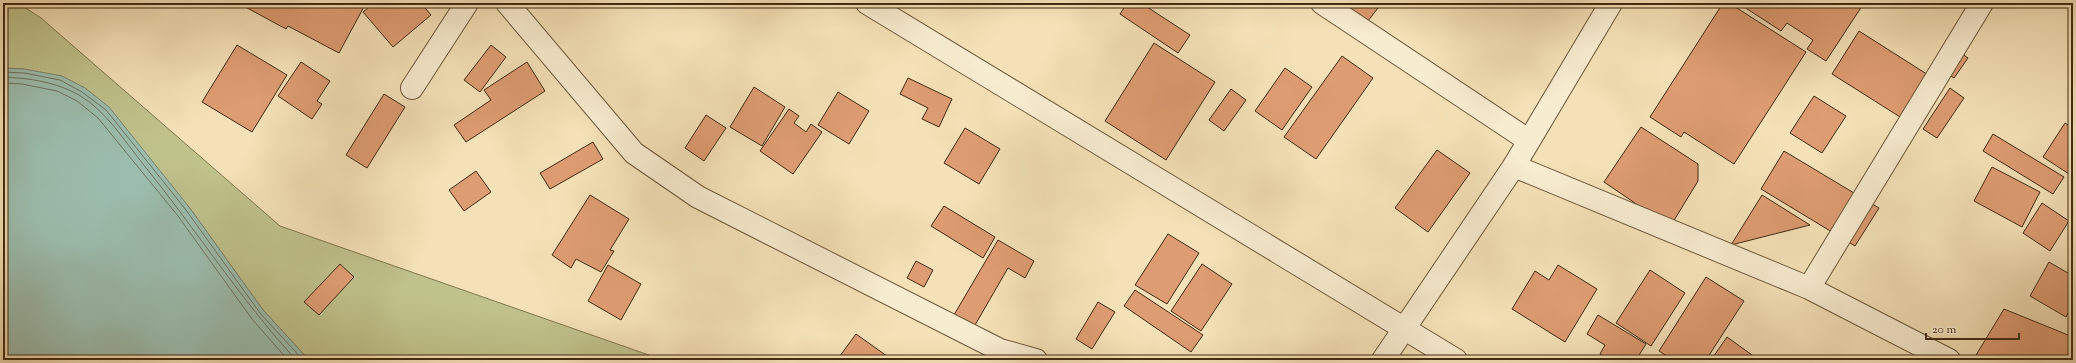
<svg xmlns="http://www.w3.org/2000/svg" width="2076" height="363" font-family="'Sorts Mill Goudy',serif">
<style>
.green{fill:#c0c28c;stroke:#80764e}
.water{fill:#9cbeaf;stroke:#778370}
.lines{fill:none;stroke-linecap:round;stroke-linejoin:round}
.shore{stroke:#6e7460;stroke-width:1}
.building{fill:#de9c72;stroke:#402b11}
.minor-casing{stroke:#6d583a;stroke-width:24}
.tertiary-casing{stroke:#6d583a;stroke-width:24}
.minor{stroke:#f8ecd0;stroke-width:22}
.tertiary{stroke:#f8ecd0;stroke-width:22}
</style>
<rect width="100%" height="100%" fill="#f5e1b7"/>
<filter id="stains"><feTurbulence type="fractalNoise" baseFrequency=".005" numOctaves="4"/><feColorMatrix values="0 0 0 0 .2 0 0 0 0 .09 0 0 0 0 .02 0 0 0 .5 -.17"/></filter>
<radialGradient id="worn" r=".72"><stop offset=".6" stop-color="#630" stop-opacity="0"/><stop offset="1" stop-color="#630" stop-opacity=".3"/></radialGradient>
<path class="green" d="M 3,3 L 18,3 L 41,18 L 280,226 L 663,360 L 309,360 L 263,310 L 189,207 L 24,69 L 3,68 Z"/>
<path class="water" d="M 3,68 L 24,69 L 62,76 L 85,88 L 109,107 L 189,207 L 263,310 L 309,360 L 3,360 Z"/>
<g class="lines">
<path class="shore" d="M 3,72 L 24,73 L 60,80 L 82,92 L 106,110 L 186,210 L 260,313 L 303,360
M 3,77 C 29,78 56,82 79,95 C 106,111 124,140 143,164 C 195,228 240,299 296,360
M 3,83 L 22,84 L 57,91 L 77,101 L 98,118 L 178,216 L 252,319 L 288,360"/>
</g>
<path class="building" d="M 238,3 L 366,3 L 339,53 L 288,26 L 286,29 Z
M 374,3 L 421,3 L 431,15 L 393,47 L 363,12 Z
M 1127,3 L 1141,3 L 1190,35 L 1178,53 L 1120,14 Z
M 1336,3 L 1371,3 L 1378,8 L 1364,26 Z
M 1723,3 L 1729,3 L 1806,52 L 1734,164 L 1684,132 L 1681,137 L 1650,117 Z
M 1738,3 L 1864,3 L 1826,61 L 1807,49 L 1813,40 L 1787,23 L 1781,31 Z
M 1859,31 L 1944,85 L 1916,127 L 1832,74 Z
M 1154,43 L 1215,82 L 1166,160 L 1105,121 Z
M 237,45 L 287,75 L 252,132 L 202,102 Z
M 491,45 L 506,57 L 480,92 L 464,80 Z
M 1954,48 L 1968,58 L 1954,78 L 1940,69 Z
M 1342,56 L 1373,78 L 1316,159 L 1284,137 Z
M 301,62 L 330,81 L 317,101 L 322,104 L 312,119 L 278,96 Z
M 527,62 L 545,91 L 466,142 L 454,125 L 491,100 L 484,90 Z
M 1285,68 L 1312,87 L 1282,130 L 1255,111 Z
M 908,78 L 952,99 L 939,127 L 922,119 L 928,108 L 900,94 Z
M 754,87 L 785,107 L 762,146 L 730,127 Z
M 1950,88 L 1964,98 L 1937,138 L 1923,129 Z
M 1231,89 L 1246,100 L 1224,131 L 1209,120 Z
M 838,92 L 869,111 L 849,144 L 818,125 Z
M 384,94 L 405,107 L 367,168 L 346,155 Z
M 1814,96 L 1846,116 L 1822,153 L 1790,133 Z
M 789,109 L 799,116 L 794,123 L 806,132 L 811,124 L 822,132 L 793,174 L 760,151 Z
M 706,115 L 726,128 L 704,161 L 685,148 Z
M 2065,123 L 2073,128 L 2073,168 L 2069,174 L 2043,157 Z
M 1641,127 L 1698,164 L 1698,181 L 1670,227 L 1604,182 Z
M 965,128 L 1000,149 L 979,184 L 944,163 Z
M 1993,134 L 2064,177 L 2053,194 L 1983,151 Z
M 593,142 L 603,159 L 550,189 L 540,173 Z
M 1437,150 L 1470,173 L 1428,232 L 1395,208 Z
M 1784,151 L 1879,208 L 1855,246 L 1761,189 Z
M 1992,167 L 2040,192 L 2022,227 L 1974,201 Z
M 476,171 L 491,192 L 464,211 L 449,190 Z
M 590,195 L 629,219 L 610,250 L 614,251 L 601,272 L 576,259 L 571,268 L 552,255 Z
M 1762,195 L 1810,225 L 1731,245 Z
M 2042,203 L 2069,221 L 2050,251 L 2023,233 Z
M 944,206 L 995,237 L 983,258 L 931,226 Z
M 1168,234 L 1199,253 L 1167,304 L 1135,285 Z
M 998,240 L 1034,261 L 1025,278 L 1008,268 L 971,332 L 951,320 Z
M 916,261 L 933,270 L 924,287 L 907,278 Z
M 2049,262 L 2073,276 L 2073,304 L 2066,317 L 2030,296 Z
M 340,264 L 354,277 L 319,315 L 304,302 Z
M 1202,264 L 1232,284 L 1201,331 L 1171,311 Z
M 608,265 L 641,284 L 621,320 L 588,301 Z
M 1558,265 L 1597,289 L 1565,342 L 1512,309 L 1535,271 L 1549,280 Z
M 1650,270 L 1685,293 L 1651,346 L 1616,323 Z
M 1706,277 L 1744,301 L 1706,360 L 1673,360 L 1659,351 Z
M 1135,290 L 1203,335 L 1191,352 L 1124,306 Z
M 1098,302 L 1115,312 L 1092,349 L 1076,339 Z
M 2004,309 L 2073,337 L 2073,360 L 1973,360 Z
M 1598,315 L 1646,344 L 1636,360 L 1609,360 L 1600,354 L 1605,345 L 1587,334 Z
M 856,334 L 887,356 L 884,360 L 837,360 Z
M 1727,337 L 1759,360 L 1711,360 Z"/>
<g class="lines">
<g class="minor-casing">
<path id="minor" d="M 507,3 L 634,153 L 698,197 L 1000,350 L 1036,360
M 867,3 L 1456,360
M 1322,3 L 1528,140
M 412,88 L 467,3
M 1514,166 L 1809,288 L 1949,360
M 1809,288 L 1982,3"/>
</g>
<g class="tertiary-casing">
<path id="tertiary" d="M 1383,360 L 1514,166 L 1611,3"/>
</g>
<use href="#minor" class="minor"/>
<use href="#tertiary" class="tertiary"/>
</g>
<rect width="2076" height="363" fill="none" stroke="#f5e1b7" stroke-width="16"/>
<rect x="4" y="4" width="2068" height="355" fill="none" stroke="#402b11" stroke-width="2"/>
<rect x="8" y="8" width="2060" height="347" fill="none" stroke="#402b11"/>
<path d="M1926 333v6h93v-6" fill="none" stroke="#402b11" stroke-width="2"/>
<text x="1932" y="333" font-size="12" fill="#402b11" stroke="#f8ecd0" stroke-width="3" paint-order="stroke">20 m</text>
<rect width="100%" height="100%" filter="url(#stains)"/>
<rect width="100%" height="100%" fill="url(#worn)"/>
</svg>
